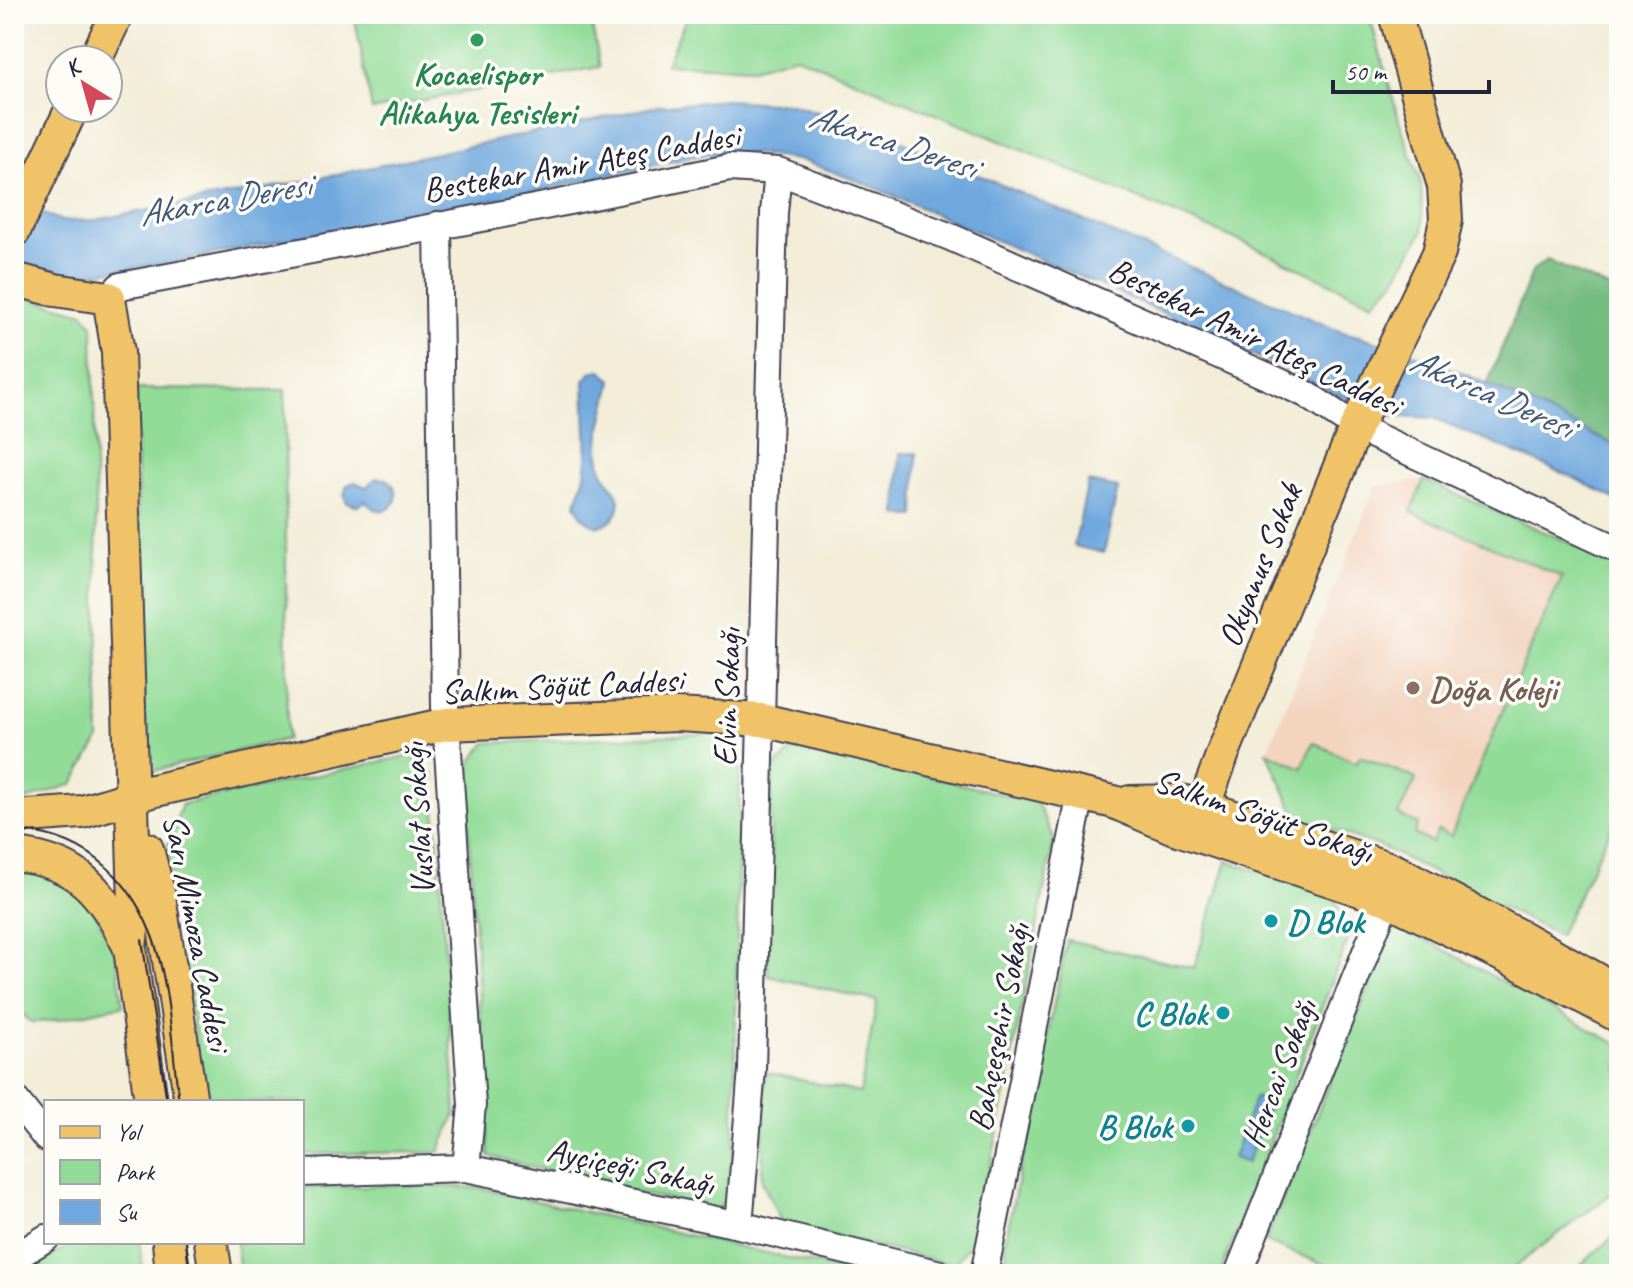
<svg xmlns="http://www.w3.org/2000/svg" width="1633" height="1288" font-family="Caveat,sans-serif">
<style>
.built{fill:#f3d4bf}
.green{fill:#92dc98;stroke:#5a7f6a;stroke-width:2}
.forest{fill:#75bc80;stroke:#4c6f5e;stroke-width:2}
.water{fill:#6fa8de;stroke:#48658c;stroke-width:2}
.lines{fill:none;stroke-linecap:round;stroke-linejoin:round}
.minor-casing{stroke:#414053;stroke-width:30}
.major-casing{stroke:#414053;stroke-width:36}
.minor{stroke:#fff;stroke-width:26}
.major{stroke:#f1c369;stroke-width:32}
.tram{stroke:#22223b;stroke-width:2}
.leisure-dot{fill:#2e9e5b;stroke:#fdfcf7;stroke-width:3}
.education-dot{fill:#8d6e63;stroke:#fdfcf7;stroke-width:3}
.culture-dot{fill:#0f9aa8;stroke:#fdfcf7;stroke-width:3}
.labels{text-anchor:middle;stroke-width:7;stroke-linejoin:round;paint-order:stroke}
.leisure-label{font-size:34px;font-weight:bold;fill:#27864d;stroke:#fdfcf7}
.street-label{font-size:34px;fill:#22223b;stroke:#fdfcf7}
.education-label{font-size:34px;font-weight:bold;fill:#785e54;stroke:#fdfcf7;text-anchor:start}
.culture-label{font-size:34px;font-weight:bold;fill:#0d838f;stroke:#fdfcf7;text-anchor:end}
.water-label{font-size:36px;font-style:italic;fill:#41587c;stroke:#fdfcf7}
</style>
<rect width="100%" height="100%" fill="#fdfcf7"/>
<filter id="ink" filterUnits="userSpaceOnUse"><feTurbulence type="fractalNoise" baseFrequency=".0125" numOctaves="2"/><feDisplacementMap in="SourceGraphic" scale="16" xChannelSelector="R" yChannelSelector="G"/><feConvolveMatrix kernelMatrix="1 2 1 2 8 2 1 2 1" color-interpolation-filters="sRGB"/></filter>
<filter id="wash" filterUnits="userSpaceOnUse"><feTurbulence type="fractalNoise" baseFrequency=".006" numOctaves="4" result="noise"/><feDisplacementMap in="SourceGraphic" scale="32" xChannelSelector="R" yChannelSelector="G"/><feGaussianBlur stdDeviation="1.8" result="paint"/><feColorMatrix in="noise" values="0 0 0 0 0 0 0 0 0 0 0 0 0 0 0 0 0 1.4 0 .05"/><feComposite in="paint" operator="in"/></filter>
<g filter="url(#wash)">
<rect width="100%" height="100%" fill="#f3edd8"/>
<path class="built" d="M 1424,480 L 1593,551 L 1447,881 L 1380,846 L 1297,818 L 1267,752 L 1376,486 Z"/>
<path class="green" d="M 354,14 L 590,14 L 600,67 L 372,110 Z
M 688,14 L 1369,14 L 1399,120 L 1421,183 L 1423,231 L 1395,280 L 1373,303 L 1252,246 L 796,56 L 753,68 L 666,64 Z
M 14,294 L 84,313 L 93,325 L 99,740 L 73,784 L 14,804 Z
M 135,389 L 285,390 L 287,739 L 149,772 L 144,737 Z
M 1424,480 L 1619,564 L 1619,812 L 1559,936 L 1380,846 L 1297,818 L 1267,752 L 1302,768 L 1313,742 L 1356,763 L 1360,756 L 1412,777 L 1416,780 L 1398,815 L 1418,824 L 1414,834 L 1432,843 L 1438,830 L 1451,836 L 1502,712 L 1562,577 L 1411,512 Z
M 726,733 L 740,758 L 733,1186 L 719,1210 L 608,1187 L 489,1156 L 465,770 L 486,743 Z
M 800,744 L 1037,803 L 1054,839 L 978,1233 L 954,1265 L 782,1224 L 762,1181 L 765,1072 L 860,1093 L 877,1001 L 768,976 L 772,769 Z
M 412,755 L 433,774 L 456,1114 L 439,1152 L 302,1154 L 302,1102 L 204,1102 L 167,846 L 182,804 Z
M 1227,861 L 1333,895 L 1350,934 L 1220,1274 L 1008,1274 L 1005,1242 L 1067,940 L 1194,968 Z
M 14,866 L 60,879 L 91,904 L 116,953 L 123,1006 C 91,1009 63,1023 31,1022 L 14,1006 Z
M 1395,923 L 1619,1045 L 1619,1188 L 1505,1274 L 1349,1274 L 1265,1242 Z
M 398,1185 L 480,1188 L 859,1274 L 240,1274 L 236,1242 L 302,1242 L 302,1188 Z
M 1619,1232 L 1619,1274 L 1570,1274 Z
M 78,1242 L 139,1242 L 144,1274 L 17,1274 Z"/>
<path class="forest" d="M 1547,260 L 1619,293 L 1619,447 L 1487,385 L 1533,270 Z"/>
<path class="water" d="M 725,100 L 791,104 L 870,128 L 1339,331 C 1438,355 1528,404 1619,447 L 1619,501 L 1574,478 L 1434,418 L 1380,415 L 1182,321 L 871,186 L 804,161 L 756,154 L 705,154 L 524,194 L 163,264 L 75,275 L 35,269 L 14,262 L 14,202 L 62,221 L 95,220 L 306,181 L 658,106 Z
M 600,370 L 612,380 C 607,410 594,436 601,467 C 605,481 622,493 619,507 C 617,518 607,524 597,527 L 583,518 L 576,504 L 585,475 L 587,459 L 584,381 L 591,372 Z
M 900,453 L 917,453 L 915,516 L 897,515 Z
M 376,478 L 387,479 C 411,498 384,525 365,501 L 358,506 L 347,503 L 344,496 L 347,485 L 355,482 L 366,487 Z
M 1088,482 L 1118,488 L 1104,553 L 1074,546 Z
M 1255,1097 L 1270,1102 L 1247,1163 L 1233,1158 Z"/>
</g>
<g filter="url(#ink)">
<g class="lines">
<g class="minor-casing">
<path id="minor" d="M 438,225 L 445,707 L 472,1105 L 466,1168
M 109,298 L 120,286 L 540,207 L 729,168 L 778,171 L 948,236 L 1269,377 L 1306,394 L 1356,427 L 1619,550
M 14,1098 L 46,1138
M 302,1173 L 466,1168 L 739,1225 L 940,1274
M 739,1225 L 752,1069 L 774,213 L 778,171
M 14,1258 L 46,1238
M 984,1274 L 1081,794
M 1238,1274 L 1387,899"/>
</g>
<g class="major-casing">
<path id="major" d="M 95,60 L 117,14
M 14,231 L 72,108
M 14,279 L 55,290 L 109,298 L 118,352 L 135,903 L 130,948 L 151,1102
M 1130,802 L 1181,801 L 1204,807 L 1394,870 L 1523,938 L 1619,992
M 14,817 L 82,812 L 152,791 L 446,724 L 677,715 L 762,720 L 1114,802 L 1172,827 L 1387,899 L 1517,962 L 1619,1016
M 1194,833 L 1223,753 L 1356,427 L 1439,253 L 1446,220 L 1444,186 L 1395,14
M 147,849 L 159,896 L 191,1102
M 14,855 C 79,861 103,892 130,948
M 169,1242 L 172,1274
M 211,1242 L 216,1274"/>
</g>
<use href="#minor" class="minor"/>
<use href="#major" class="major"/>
<path class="tram" d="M 14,831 C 79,832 126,872 150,931 C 170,978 172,1051 179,1102
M 142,940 L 167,1102
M 186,1242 L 191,1274"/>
</g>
</g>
<circle class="leisure-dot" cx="477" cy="40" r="8"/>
<circle class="education-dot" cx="1413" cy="688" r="8"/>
<g class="culture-dot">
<circle cx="1271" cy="921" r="8"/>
<circle cx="1223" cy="1013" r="8"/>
<circle cx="1188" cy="1126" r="8"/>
</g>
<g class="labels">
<g class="leisure-label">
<text x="477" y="85">Kocaelispor<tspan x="477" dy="39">Alikahya Tesisleri</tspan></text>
</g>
<g class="street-label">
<text transform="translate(581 162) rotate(-10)" y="12">Bestekar Amir Ateş Caddesi</text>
<text transform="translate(1255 336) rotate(26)" y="12">Bestekar Amir Ateş Caddesi</text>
<text transform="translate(1259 565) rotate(-68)" y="12">Okyanus Sokak</text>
<text transform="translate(562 685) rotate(-3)" y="12">Salkım Söğüt Caddesi</text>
<text transform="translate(726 697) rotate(-88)" y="12">Elvin Sokağı</text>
<text transform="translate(1264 815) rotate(19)" y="12">Salkım Söğüt Sokağı</text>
<text transform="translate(417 819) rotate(-94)" y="12">Vuslat Sokağı</text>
<text transform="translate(198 932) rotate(79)" y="12">Sarı Mimoza Caddesi</text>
<text transform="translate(998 1027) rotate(-79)" y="12">Bahçeşehir Sokağı</text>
<text transform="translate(1278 1073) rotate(-69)" y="12">Hercai Sokağı</text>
<text transform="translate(631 1166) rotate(12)" y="12">Ayçiçeği Sokağı</text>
</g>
<g class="education-label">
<text x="1429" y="700">Doğa Koleji</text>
</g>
<g class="culture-label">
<text x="1287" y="933" text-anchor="start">D Blok</text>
<text x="1207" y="1025">C Blok</text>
<text x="1172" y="1138">B Blok</text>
</g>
<g class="water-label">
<text transform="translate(893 140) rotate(18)" y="13">Akarca Deresi</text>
<text transform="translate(224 198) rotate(-10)" y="13">Akarca Deresi</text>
<text transform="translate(1492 392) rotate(24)" y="13">Akarca Deresi</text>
</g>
</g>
<rect width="1633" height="1288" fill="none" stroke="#fdfcf7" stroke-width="48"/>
<rect x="44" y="1100" width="260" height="144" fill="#fdfcf7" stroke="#a5a5ac" stroke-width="2"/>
<rect x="60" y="1126" width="40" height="12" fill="#f1c369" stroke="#a5a5ac" stroke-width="2"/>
<text x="116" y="1140" font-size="24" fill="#22223b">Yol</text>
<rect x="60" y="1160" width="40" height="24" fill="#92dc98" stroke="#a5a5ac" stroke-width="2"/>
<text x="116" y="1180" font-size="24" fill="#22223b">Park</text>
<rect x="60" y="1200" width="40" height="24" fill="#6fa8de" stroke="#a5a5ac" stroke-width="2"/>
<text x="116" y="1220" font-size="24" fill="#22223b">Su</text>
<g transform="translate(84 84) rotate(323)"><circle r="38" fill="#fdfcf7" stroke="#a5a5ac" stroke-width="2"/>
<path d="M0-6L14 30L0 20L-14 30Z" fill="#d1495b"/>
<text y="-12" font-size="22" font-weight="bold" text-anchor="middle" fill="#22223b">K</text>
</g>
<path d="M1333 80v12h156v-12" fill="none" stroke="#22223b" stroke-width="4"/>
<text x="1345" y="80" font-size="24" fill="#22223b" stroke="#fdfcf7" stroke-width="6" paint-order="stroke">50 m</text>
</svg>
